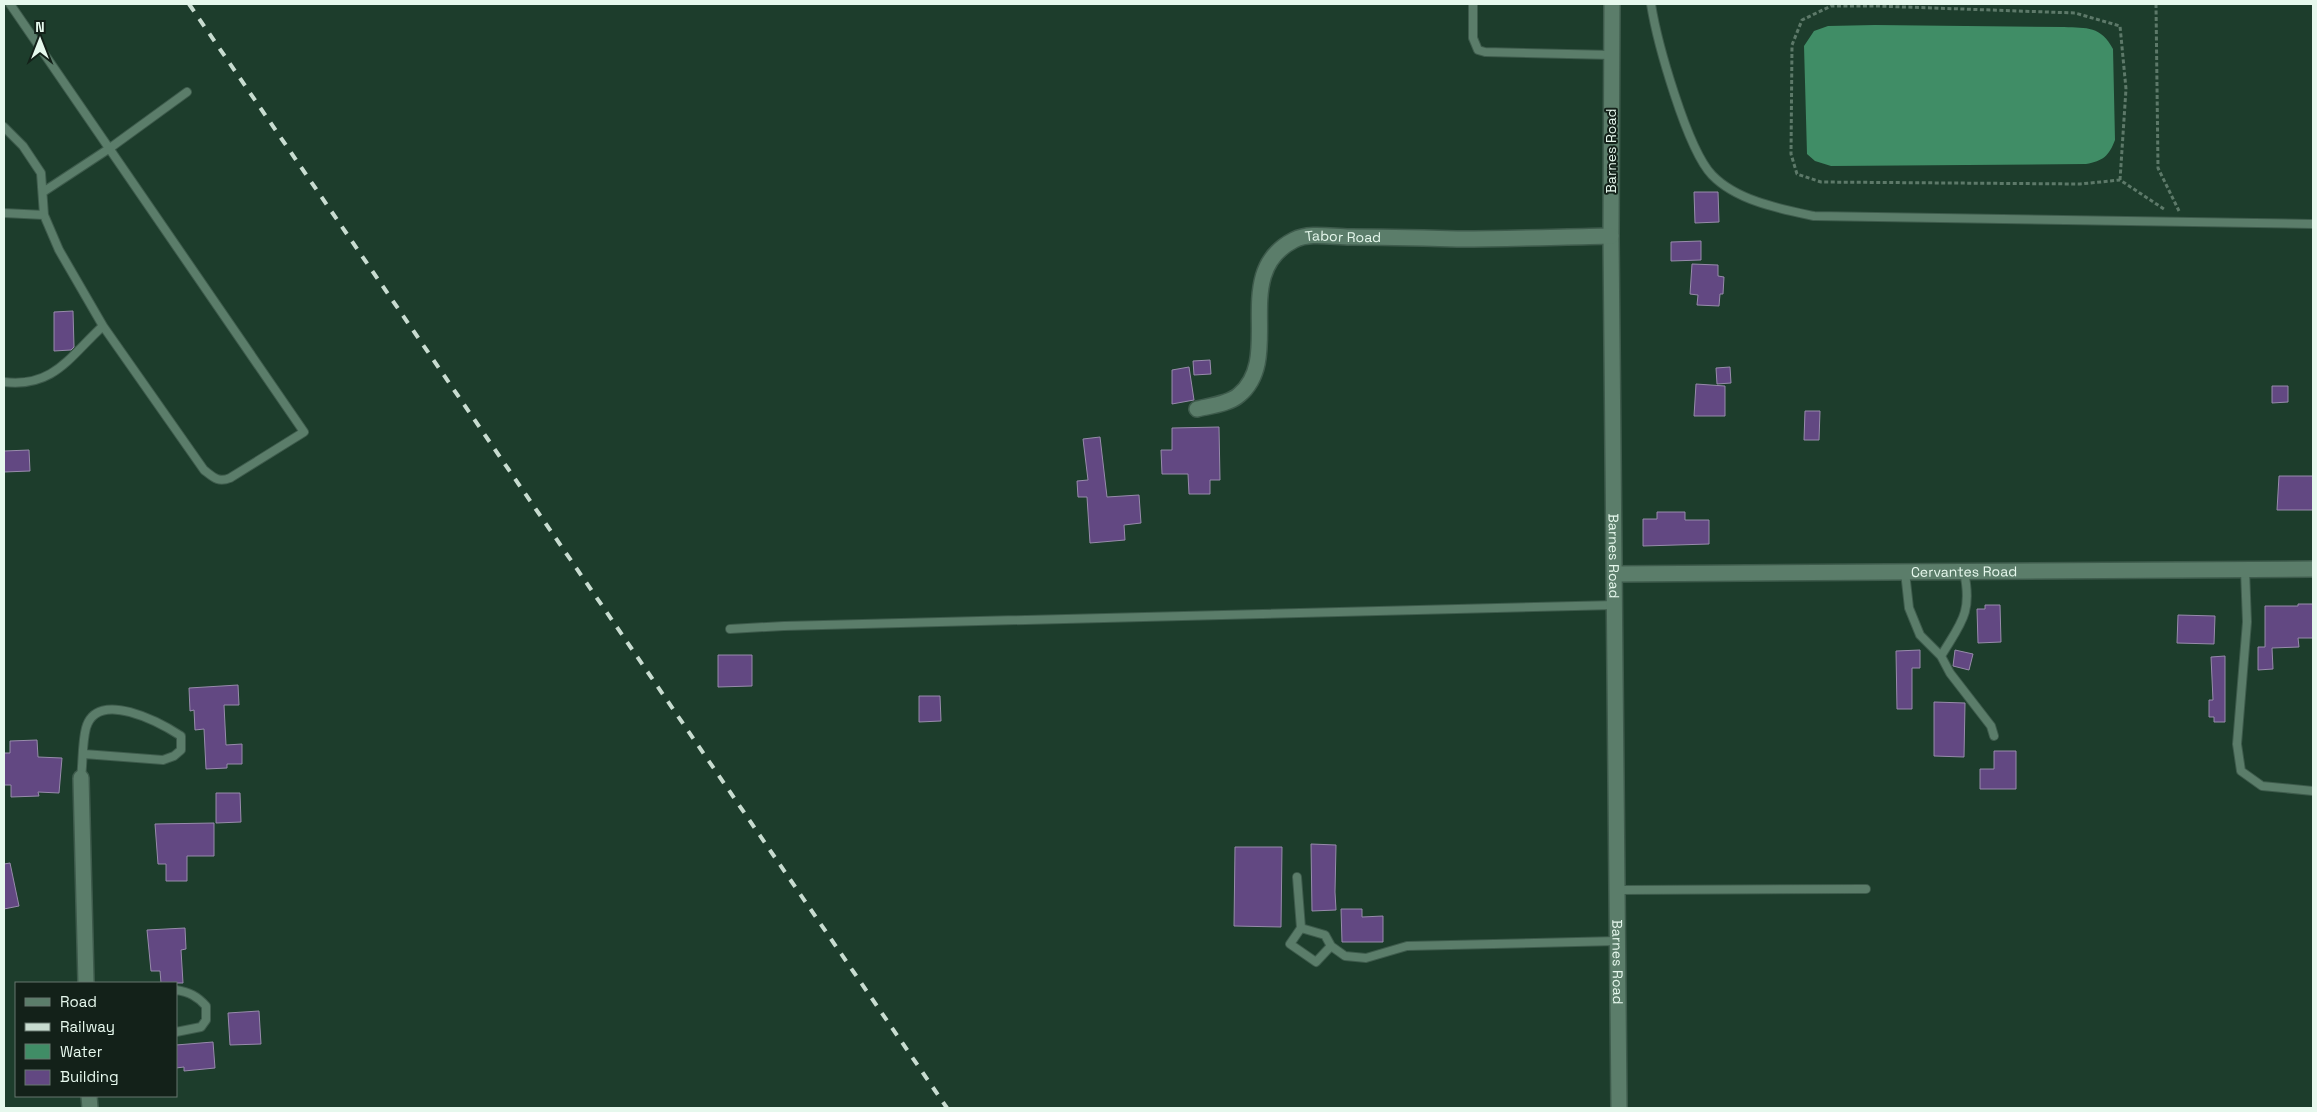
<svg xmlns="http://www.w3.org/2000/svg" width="2317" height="1112" font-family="'Space Grotesk',sans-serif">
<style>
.water{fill:#408d66}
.building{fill:#624882;stroke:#978bab}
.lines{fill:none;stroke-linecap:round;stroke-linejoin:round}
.service-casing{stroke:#3e5b4c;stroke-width:10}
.minor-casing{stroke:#3e5b4c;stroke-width:18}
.path{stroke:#5d7969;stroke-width:3;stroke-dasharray:4 2.5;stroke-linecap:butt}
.service{stroke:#5b7d6a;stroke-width:8}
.minor{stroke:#5b7d6a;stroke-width:15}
.rail{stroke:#c8dcd0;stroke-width:4;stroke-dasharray:9 9;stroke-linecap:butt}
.labels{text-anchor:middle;stroke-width:4;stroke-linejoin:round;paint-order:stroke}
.street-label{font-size:14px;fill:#e6f8ed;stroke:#132119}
</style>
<rect width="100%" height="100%" fill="#1d3d2c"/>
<path class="water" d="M 1875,25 L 2064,27 C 2087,28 2101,26 2113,49 L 2115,140 C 2109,156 2103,161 2086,164 L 1831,166 L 1815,161 L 1807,154 L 1804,46 L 1814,31 L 1828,26 Z"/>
<path class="building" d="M 1694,192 L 1718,192 L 1719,222 L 1695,223 Z
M 1701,241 L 1701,260 L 1671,261 L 1671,242 Z
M 1692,264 L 1718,265 L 1718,276 L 1724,277 L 1723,294 L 1720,294 L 1719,306 L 1697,305 L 1698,295 L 1690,294 Z
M 73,311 L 74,347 L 71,350 L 54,351 L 54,312 Z
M 1210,360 L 1211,374 L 1194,375 L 1193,361 Z
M 1189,367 L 1194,400 L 1172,404 L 1172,370 Z
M 1730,367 L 1731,383 L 1717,384 L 1716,368 Z
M 1696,384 L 1725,386 L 1725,416 L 1694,416 Z
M 2272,386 L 2288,386 L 2288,402 L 2272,403 Z
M 1805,411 L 1820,411 L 1819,440 L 1804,440 Z
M 1219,427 L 1220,480 L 1210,480 L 1210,494 L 1189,494 L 1188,474 L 1162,474 L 1161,450 L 1172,450 L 1172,428 Z
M 1100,437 L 1107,497 L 1139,495 L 1141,523 L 1124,525 L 1125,540 L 1090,543 L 1087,497 L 1078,497 L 1077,481 L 1088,480 L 1083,439 Z
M 29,450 L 30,471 L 4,472 L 4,451 Z
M 2279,476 L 2313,476 L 2313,510 L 2277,510 Z
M 1657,512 L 1685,512 L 1685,520 L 1709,520 L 1709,544 L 1643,546 L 1643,519 L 1657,519 Z
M 2298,604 L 2313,604 L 2313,638 L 2298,638 L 2299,647 L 2272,648 L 2273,669 L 2258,670 L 2258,647 L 2265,647 L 2265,606 L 2298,606 Z
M 1985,605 L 2000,605 L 2001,642 L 1978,643 L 1977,609 L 1985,609 Z
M 2178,615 L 2215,616 L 2214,644 L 2177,643 Z
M 1920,650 L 1920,668 L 1912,668 L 1912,709 L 1897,709 L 1896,651 Z
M 1955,650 L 1973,654 L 1969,670 L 1953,666 Z
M 718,655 L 752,655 L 752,686 L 718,687 Z
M 2225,656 L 2225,722 L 2214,722 L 2214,717 L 2209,717 L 2209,700 L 2213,700 L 2211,657 Z
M 238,685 L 239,705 L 224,705 L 226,745 L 242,744 L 242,764 L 227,764 L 227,768 L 206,769 L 204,729 L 195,730 L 194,710 L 190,711 L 189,688 Z
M 919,696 L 940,696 L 941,721 L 919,722 Z
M 1934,702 L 1965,703 L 1964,757 L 1934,756 Z
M 37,740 L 38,757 L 62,758 L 59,793 L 38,792 L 39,796 L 11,797 L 11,785 L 4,785 L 4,753 L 10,753 L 10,741 Z
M 1994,751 L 2016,751 L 2016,789 L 1980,789 L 1980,769 L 1994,769 Z
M 216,793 L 240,793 L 241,822 L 216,823 Z
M 214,823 L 214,856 L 187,856 L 187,881 L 166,881 L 166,864 L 158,864 L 155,824 Z
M 1311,844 L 1336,845 L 1335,892 L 1336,910 L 1312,911 Z
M 1235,847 L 1282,847 L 1281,927 L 1234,926 Z
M 10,863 L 19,906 L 4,909 L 4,864 Z
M 1341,909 L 1362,909 L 1362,917 L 1383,916 L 1383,942 L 1342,942 Z
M 185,928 L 186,949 L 181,950 L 183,983 L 161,983 L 160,971 L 151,971 L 147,930 Z
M 259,1011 L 261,1044 L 230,1045 L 228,1013 Z
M 213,1042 L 215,1068 L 184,1071 L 184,1067 L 176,1068 L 176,1045 Z"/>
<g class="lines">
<g class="service-casing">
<path id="service" d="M 10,4 L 304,432 L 230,478 C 218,483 213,477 204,470 L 103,326
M 1473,4 L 1473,38 L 1478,50 L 1485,52 L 1612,55
M 1651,4 C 1657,42 1687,149 1712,175 C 1737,201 1781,209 1814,216 L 2313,224
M 4,127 L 23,146 L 41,173 L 44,215
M 43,192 L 110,148 L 187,92
M 4,213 L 44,215 L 59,250 L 103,326 C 70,356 54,388 4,382
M 2245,570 L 2247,622 L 2237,744 L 2241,771 L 2262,786 L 2313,791
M 1905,572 L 1909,608 L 1920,635 L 1941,656 L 1950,673 L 1991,726 L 1994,736
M 730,629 L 784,626 L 1616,605
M 1941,656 C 1960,624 1973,614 1964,572
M 81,778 C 83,762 82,743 86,728 C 97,688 161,723 181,736 L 181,750 L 174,756 L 163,760 L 84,754
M 1297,877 L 1301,928 L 1325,935 L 1331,946 L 1345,956 L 1366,958 L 1407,946 L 1618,941
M 1617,890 L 1866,889
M 1301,928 L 1290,944 L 1316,962 L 1331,946
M 176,990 C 189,992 197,996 206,1006 L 206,1020 L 201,1027 L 176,1032"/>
</g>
<g class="minor-casing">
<g id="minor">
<path id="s1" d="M 1612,4 L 1611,236 L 1619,1108"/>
<path id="s2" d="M 1197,409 C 1209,406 1229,404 1239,395 C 1285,357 1229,273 1294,240 C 1309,232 1333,237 1350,237 C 1387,237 1423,238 1460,239 C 1510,239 1560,237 1611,236"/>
<path id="s3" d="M 1615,574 L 2313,569"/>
<path d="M 81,778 L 86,983"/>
<path d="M 89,1096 L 90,1108"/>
</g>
</g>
<path class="path" d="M 2156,4 L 2158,168 L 2179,211
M 2120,180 L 2126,89 L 2120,26 L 2075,13 L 1877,6 L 1831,6 L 1802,20 L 1792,45 L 1791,154 L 1797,174 L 1821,182 L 2080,184 L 2120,180 L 2164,209"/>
<use href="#service" class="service"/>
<use href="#minor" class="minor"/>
<path class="rail" d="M 189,4 L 947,1108"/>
</g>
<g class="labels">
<g class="street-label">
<text transform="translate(1611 151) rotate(-90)" y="5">Barnes Road</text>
<text dy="5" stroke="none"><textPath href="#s2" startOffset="268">Tabor Road</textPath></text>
<text dy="5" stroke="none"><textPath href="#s1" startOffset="552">Barnes Road</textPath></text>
<text dy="5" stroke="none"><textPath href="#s3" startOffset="349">Cervantes Road</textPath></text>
<text dy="5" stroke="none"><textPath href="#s1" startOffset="958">Barnes Road</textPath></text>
</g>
</g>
<rect width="2317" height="1112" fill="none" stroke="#e6f8ed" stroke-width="10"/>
<rect x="15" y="982" width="162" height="115" fill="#132119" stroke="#67776e"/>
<rect x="25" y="998" width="25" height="8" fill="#5b7d6a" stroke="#67776e"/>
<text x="60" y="1007" font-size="15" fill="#e6f8ed">Road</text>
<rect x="25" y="1023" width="25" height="8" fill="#c8dcd0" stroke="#67776e"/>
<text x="60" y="1032" font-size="15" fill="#e6f8ed">Railway</text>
<rect x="25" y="1044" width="25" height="15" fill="#408d66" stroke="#67776e"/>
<text x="60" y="1057" font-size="15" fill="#e6f8ed">Water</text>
<rect x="25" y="1070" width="25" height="15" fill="#624882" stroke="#67776e"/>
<text x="60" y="1082" font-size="15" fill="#e6f8ed">Building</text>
<g transform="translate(40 40)" stroke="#132119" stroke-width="4" paint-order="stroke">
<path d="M0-4L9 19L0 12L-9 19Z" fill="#e6f8ed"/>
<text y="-8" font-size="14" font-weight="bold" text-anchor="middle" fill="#e6f8ed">N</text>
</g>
</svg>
